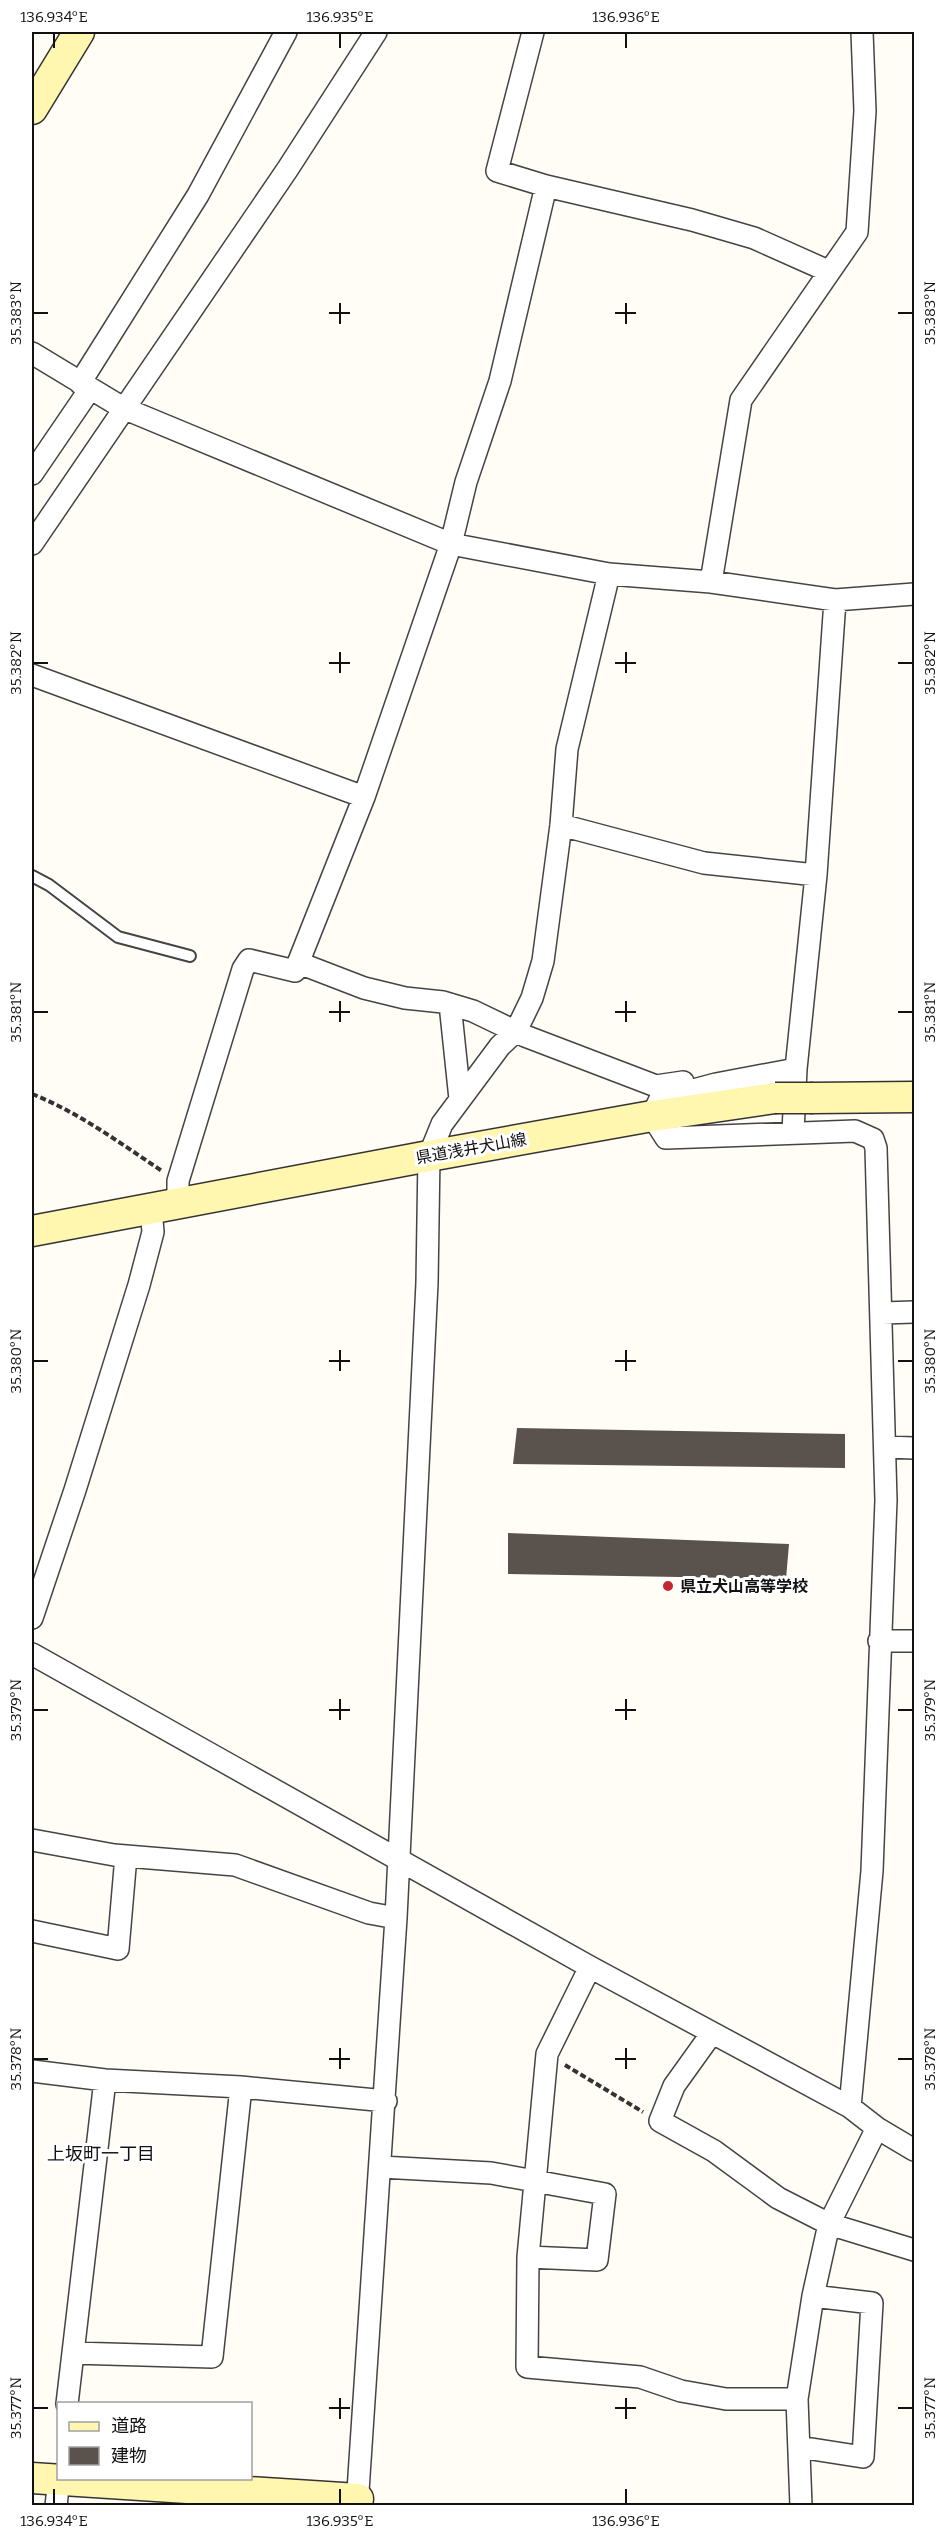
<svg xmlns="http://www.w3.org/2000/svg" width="946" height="2537" font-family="Bitter,'Noto Sans JP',serif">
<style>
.building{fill:#5a524d}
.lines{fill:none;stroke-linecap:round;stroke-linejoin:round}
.lane-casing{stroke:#444;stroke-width:14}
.street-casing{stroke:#444;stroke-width:24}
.secondary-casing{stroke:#333;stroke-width:33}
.path{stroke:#333;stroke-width:4;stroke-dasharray:6 3;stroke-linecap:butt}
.lane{stroke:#fff;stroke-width:10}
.street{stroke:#fff;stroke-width:21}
.secondary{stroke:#fff6b0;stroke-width:30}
.secondary-bridge-casing{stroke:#333;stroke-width:33;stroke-linecap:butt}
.secondary-bridge{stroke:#fff6b0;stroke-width:30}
.ticks{fill:none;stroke:#111;stroke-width:2}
.poi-dot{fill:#c4262e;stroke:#fff;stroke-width:2}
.labels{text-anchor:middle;stroke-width:6;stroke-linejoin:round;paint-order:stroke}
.street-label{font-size:16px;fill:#111;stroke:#fff}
.poi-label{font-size:16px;font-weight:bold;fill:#111;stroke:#fff;text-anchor:start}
.neighbourhood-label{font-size:18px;fill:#111;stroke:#fff}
.neatline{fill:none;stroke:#111;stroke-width:2}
.ticks-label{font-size:15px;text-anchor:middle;fill:#111}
</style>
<rect width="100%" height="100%" fill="#fffdf5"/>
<path class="building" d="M 517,1428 L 845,1434 L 845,1468 L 513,1464 Z
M 508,1533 L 789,1544 L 786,1579 L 508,1574 Z"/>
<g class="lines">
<g class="lane-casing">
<path id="lane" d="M 32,876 L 49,885 L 118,937 L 190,956"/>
</g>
<g class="street-casing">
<path id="street" d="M 546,186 L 692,220 L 754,238 L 828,271
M 32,353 L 123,408 L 451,544 L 609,574 L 711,582 L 835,600 L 914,594
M 80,383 L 198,195 L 286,32
M 32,474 L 90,389
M 32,544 L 287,170 L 376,32
M 711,582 L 741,400 L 857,232 L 865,111 L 862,32
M 32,675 L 364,797
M 561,825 L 704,863 L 816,875
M 299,963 L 364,988 L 405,998 L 443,1002 L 473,1011 L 525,1036 L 656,1086 L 683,1082
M 450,1004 L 460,1099
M 796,1069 L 716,1084 L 660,1099 L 652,1116 L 666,1138 L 855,1131 L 873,1139 L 876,1148 L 886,1500 L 872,1871 L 850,2107
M 793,1132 L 796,1069 L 816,875 L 835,600
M 178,1204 L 178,1181 L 243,969 L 249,960 L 295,971 L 364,797 L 451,544 L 466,482 L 500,381 L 546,186 L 497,171 L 533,32
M 882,1313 L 914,1312
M 885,1447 L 914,1448
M 32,1618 L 75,1490 L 139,1285 L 153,1232 L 151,1209
M 879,1641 L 914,1641
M 32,1654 L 590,1967 L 850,2107 L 877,2128 L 914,2150
M 32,1840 L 114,1855 L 235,1865 L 369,1913 L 396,1918
M 32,1931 L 118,1949 L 126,1856
M 712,2033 L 674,2086 L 660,2121 L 714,2151 L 778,2198 L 829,2224 L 914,2250
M 32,2071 L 105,2080 L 241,2087 L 386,2101
M 381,2167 L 491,2173 L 605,2194 L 597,2260 L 528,2257 L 547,2054 L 590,1967
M 528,2257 L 527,2367 L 640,2377 L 681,2391 L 726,2399 L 797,2399
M 73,2353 L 212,2357 L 241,2087
M 67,2404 L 105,2080
M 799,2447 L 863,2457 L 872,2303 L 813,2296
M 56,2506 L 59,2478
M 357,2506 L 396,1918 L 427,1283 L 429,1156 L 442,1124 L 500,1046 L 516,1031 L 532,998 L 543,961 L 561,825 L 567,749 L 609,574
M 801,2506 L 797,2399 L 813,2296 L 829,2224 L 877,2128"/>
</g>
<g class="secondary-casing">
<path id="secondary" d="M 32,109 L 79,32
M 813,1098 L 914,1097
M 32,1231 L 429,1156 L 652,1116 L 775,1098
M 32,2478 L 358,2499"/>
</g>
<path class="path" d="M 32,1094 C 78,1112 120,1143 162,1171
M 565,2065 L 643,2112"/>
<use href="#lane" class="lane"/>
<use href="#street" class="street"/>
<use href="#secondary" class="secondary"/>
<g class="secondary-bridge-casing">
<path id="secondary-bridge" d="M 775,1098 L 813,1098"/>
</g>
<use href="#secondary-bridge" class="secondary-bridge"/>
</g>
<path class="ticks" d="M 54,33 L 54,48M 340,33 L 340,48M 626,33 L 626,48M 340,303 L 340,324M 626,303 L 626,324M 33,313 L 48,313M 329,313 L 350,313M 615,313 L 636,313M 898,313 L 913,313M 340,652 L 340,673M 626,652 L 626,673M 33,663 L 48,663M 329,663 L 350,663M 615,663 L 636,663M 898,663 L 913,663M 340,1001 L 340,1022M 626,1001 L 626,1022M 33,1012 L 48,1012M 329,1012 L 350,1012M 615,1012 L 636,1012M 898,1012 L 913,1012M 340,1350 L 340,1371M 626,1350 L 626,1371M 33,1361 L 48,1361M 329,1361 L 350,1361M 615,1361 L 636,1361M 898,1361 L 913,1361M 340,1699 L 340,1720M 626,1699 L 626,1720M 33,1710 L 48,1710M 329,1710 L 350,1710M 615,1710 L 636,1710M 898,1710 L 913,1710M 340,2048 L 340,2069M 626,2048 L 626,2069M 33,2059 L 48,2059M 329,2059 L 350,2059M 615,2059 L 636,2059M 898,2059 L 913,2059M 340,2398 L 340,2419M 626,2398 L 626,2419M 33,2408 L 48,2408M 329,2408 L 350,2408M 615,2408 L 636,2408M 898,2408 L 913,2408M 54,2489 L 54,2504M 340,2489 L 340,2504M 626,2489 L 626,2504"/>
<circle class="poi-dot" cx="668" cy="1586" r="6"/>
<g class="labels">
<g class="street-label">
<text transform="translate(471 1148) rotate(-10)" y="6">県道浅井犬山線</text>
</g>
<g class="poi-label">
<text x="680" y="1592">県立犬山高等学校</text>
</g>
<g class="neighbourhood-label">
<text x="101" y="2160">上坂町一丁目</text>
</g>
</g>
<rect width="946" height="2537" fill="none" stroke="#ffffff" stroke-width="66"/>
<rect x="57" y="2402" width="195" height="78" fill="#ffffff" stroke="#a0a0a0" stroke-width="1.5"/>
<rect x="69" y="2422" width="30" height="9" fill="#fff6b0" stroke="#a0a0a0" stroke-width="1.5"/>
<text x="111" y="2432" font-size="18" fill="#111111">道路</text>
<rect x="69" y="2447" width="30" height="18" fill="#5a524d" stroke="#a0a0a0" stroke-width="1.5"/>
<text x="111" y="2462" font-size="18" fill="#111111">建物</text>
<rect x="33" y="33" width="880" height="2471" class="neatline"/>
<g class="ticks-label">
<text x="54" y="22">136.934°E</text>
<text x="340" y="22">136.935°E</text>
<text x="626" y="22">136.936°E</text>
<text transform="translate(16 313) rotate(-90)" y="5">35.383°N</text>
<text transform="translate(930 313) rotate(-90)" y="5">35.383°N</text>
<text transform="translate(16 663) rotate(-90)" y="5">35.382°N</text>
<text transform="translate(930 663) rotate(-90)" y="5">35.382°N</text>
<text transform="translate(16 1012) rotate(-90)" y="5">35.381°N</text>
<text transform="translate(930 1012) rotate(-90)" y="5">35.381°N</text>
<text transform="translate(16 1361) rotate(-90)" y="5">35.380°N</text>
<text transform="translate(930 1361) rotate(-90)" y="5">35.380°N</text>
<text transform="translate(16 1710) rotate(-90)" y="5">35.379°N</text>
<text transform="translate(930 1710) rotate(-90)" y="5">35.379°N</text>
<text transform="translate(16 2059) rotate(-90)" y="5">35.378°N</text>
<text transform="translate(930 2059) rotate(-90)" y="5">35.378°N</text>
<text transform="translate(16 2408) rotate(-90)" y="5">35.377°N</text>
<text transform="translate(930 2408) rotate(-90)" y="5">35.377°N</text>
<text x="54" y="2526">136.934°E</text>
<text x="340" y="2526">136.935°E</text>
<text x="626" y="2526">136.936°E</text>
</g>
</svg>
